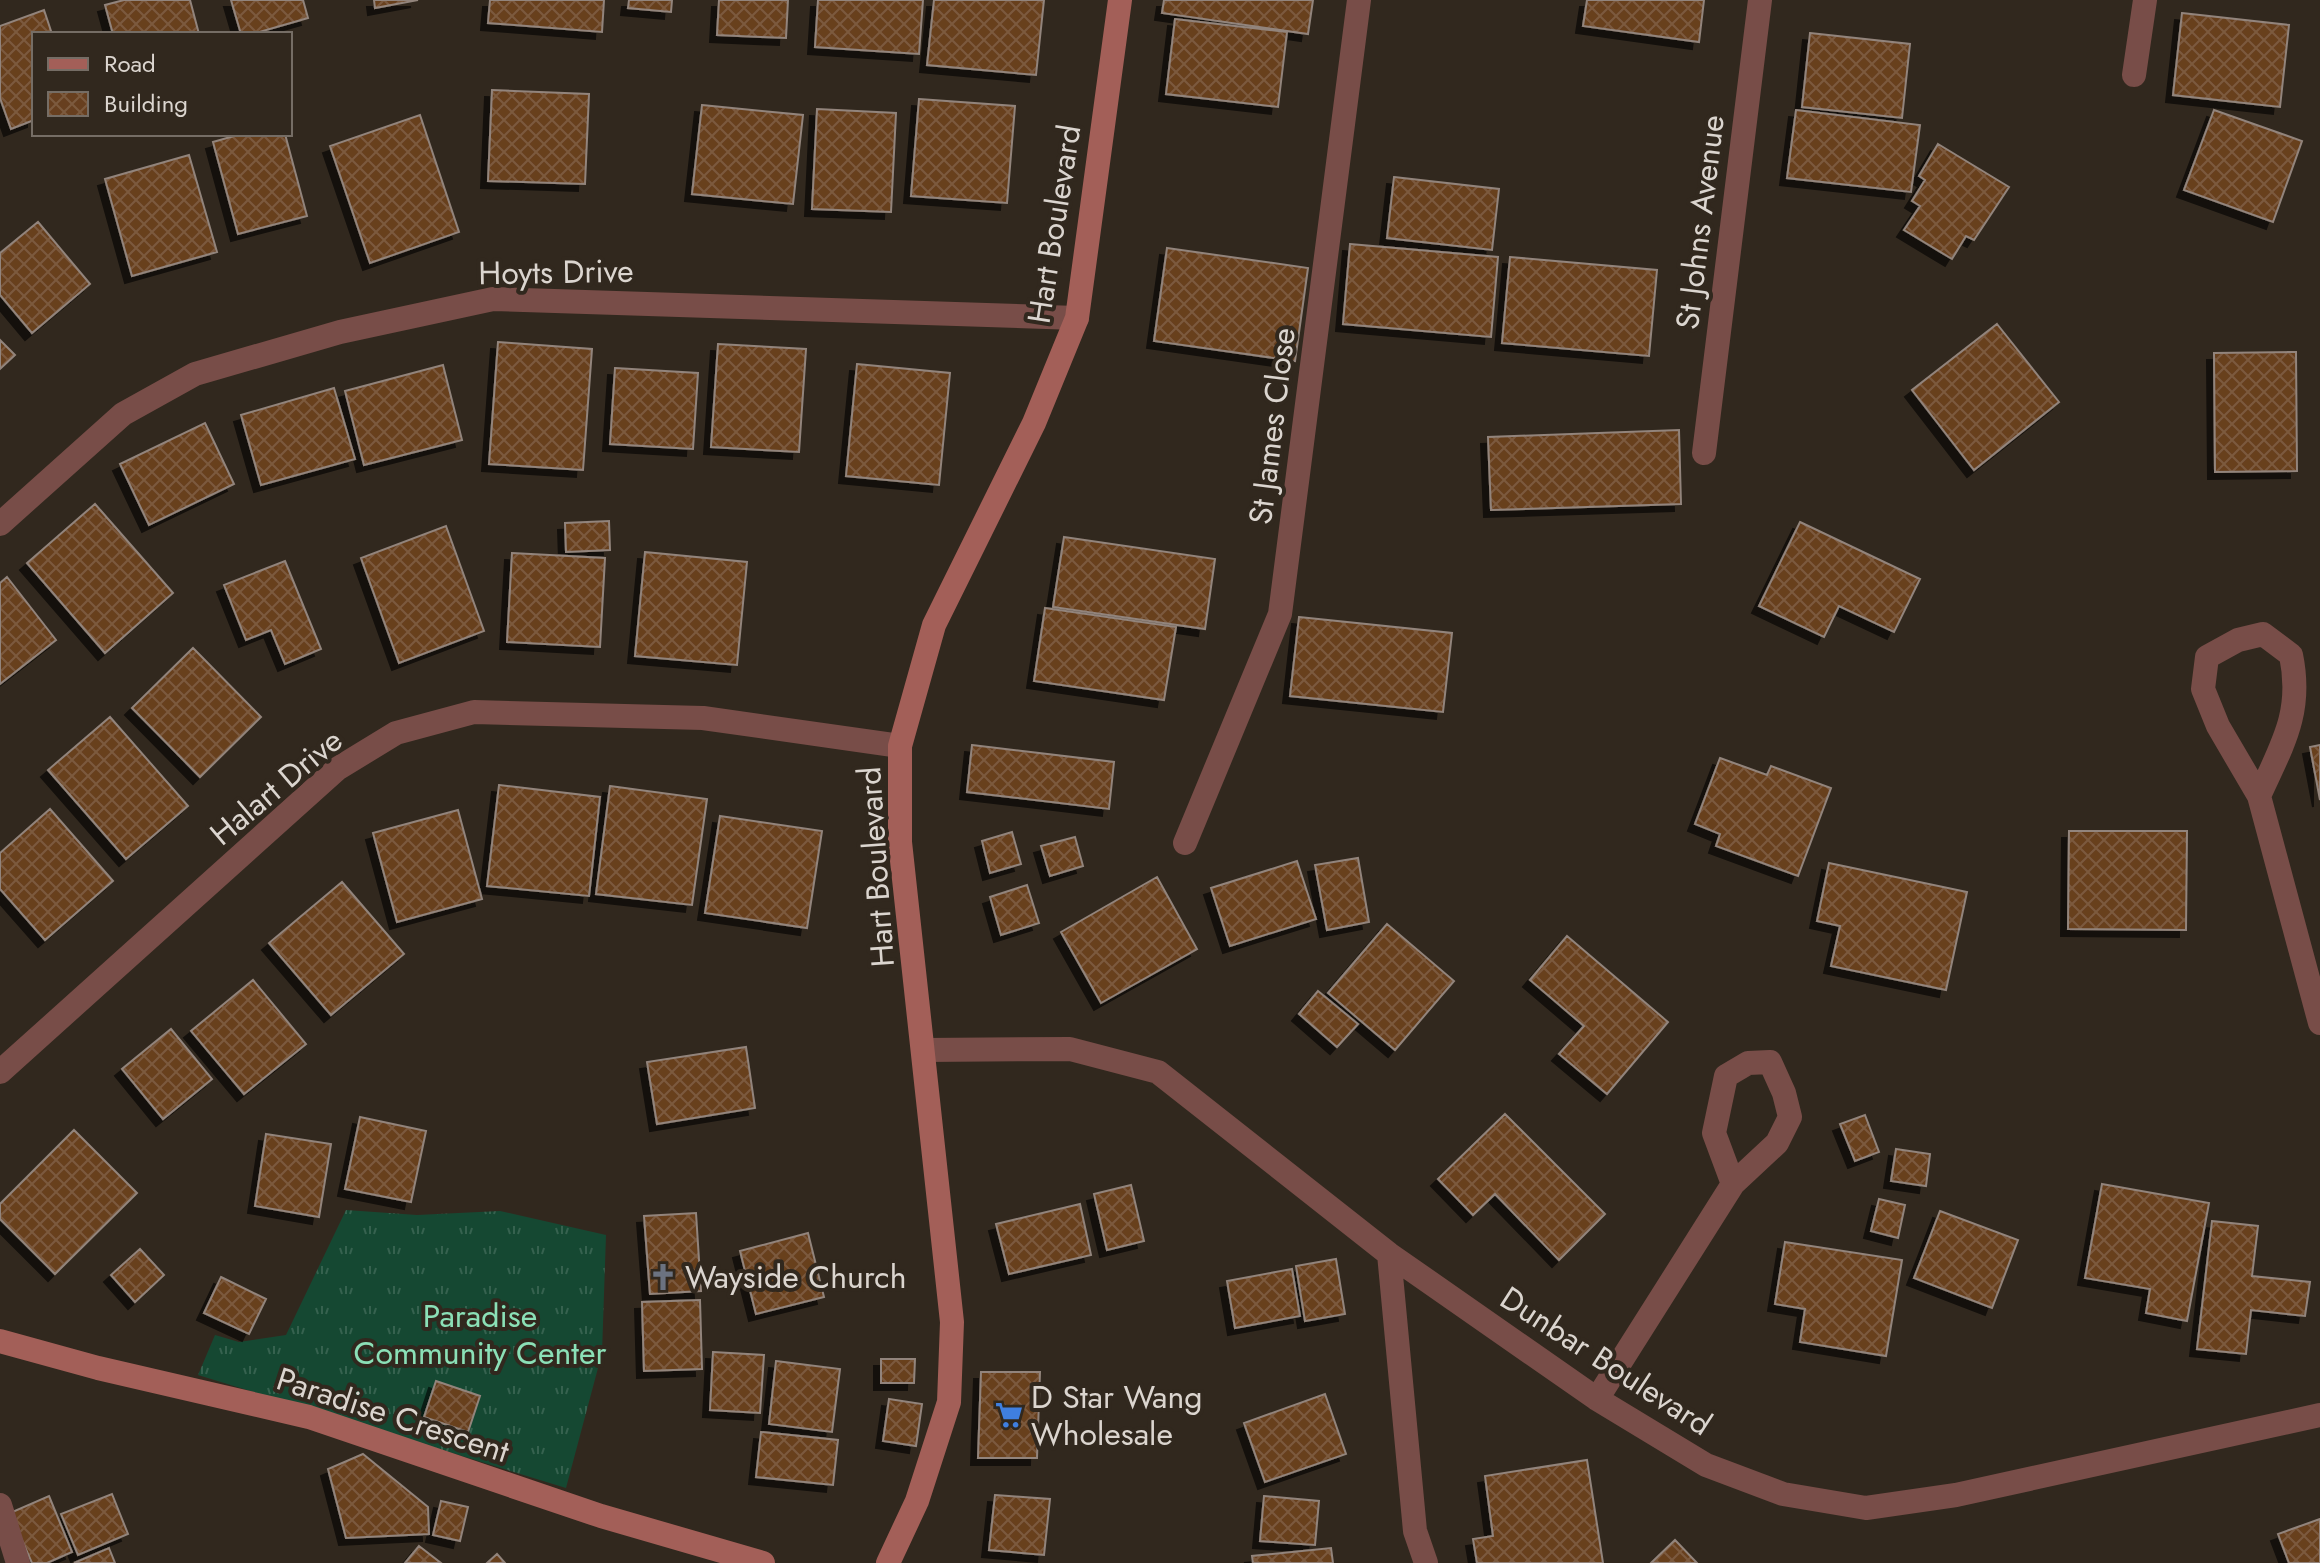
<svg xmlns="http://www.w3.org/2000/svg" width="2320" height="1563" font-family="Jost,sans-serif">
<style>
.grass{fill:url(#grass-tufts)}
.building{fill:url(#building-cross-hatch);stroke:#92847b;stroke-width:2;filter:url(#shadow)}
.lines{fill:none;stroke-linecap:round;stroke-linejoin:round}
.street{stroke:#784d48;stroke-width:24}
.secondary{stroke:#a35f58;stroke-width:24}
.labels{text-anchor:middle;stroke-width:8;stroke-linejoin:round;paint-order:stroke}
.street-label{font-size:32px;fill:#dbd5cf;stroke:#31281e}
.poi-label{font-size:32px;fill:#dbd5cf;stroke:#31281e;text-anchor:start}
.park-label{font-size:32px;fill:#8be0b7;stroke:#31281e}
</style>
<defs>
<pattern id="grass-tufts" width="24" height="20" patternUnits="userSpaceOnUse" patternTransform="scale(2)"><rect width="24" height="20" fill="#154832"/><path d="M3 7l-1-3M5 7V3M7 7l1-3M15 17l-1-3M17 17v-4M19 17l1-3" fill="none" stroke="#36624f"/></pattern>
<pattern id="building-cross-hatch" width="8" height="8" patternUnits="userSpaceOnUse" patternTransform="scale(2)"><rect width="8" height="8" fill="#673f1f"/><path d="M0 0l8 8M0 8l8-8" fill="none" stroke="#7c5a3e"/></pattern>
<filter id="shadow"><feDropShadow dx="-7" dy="7" stdDeviation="0" flood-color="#0009"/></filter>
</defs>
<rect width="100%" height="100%" fill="#31281e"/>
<path class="grass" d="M 346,1210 L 417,1215 L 500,1211 L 606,1235 L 602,1353 L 566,1488 L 198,1375 L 215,1335 L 239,1342 L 286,1335 Z"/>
<path class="building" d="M 124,0 L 190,0 L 199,34 L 113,34 L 105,5 Z
M 231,0 L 303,0 L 308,18 L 252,34 L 241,34 Z
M 374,0 L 418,0 L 375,8 Z
M 490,0 L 604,0 L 602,32 L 488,23 Z
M 629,0 L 672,0 L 671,12 L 628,8 Z
M 719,0 L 788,0 L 786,38 L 717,35 Z
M 818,0 L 923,0 L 919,54 L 815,47 Z
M 934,0 L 1044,0 L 1036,75 L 927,65 Z
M 1164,0 L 1313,0 L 1308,34 L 1162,13 Z
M 1587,0 L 1704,0 L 1699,42 L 1583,26 Z
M 44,10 L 52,34 L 34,34 L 34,120 L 11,129 L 0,98 L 0,26 Z
M 2182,13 L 2289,25 L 2280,107 L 2173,95 Z
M 1175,19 L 1287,32 L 1278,107 L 1166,94 Z
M 1810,33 L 1910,44 L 1902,118 L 1802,107 Z
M 492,90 L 589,94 L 585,184 L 488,181 Z
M 919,99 L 1015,106 L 1007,203 L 911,196 Z
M 702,105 L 803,115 L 793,204 L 692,194 Z
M 817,109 L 896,113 L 891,212 L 812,209 Z
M 1796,110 L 1920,125 L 1911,192 L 1787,178 Z
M 2214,110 L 2302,141 L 2273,222 L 2184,190 Z
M 420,115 L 459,232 L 370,263 L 330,146 Z
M 241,134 L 285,134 L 307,216 L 238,234 L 213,142 Z
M 1938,144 L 2009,187 L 1974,240 L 1966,236 L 1952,259 L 1904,230 L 1920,206 L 1912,201 L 1925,180 L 1919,176 Z
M 189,155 L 217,252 L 132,276 L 105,179 Z
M 1394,177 L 1499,189 L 1492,250 L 1387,238 Z
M 38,222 L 90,284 L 32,333 L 0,295 L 0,253 Z
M 1350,244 L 1498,257 L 1491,337 L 1343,324 Z
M 1167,248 L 1308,268 L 1295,361 L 1154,341 Z
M 1510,257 L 1657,270 L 1649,356 L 1502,343 Z
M 1997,324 L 2059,402 L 1974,470 L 1912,390 Z
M 0,340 L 15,355 L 0,369 Z
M 498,342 L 592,349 L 583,470 L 489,464 Z
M 718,344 L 806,349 L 799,452 L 711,447 Z
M 2296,352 L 2297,471 L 2215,472 L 2214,353 Z
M 857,364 L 950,373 L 939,485 L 846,476 Z
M 443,365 L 462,440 L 364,465 L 345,391 Z
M 615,368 L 698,373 L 693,449 L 610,444 Z
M 334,388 L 355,459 L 261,485 L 241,415 Z
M 205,423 L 234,484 L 149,525 L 120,464 Z
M 1679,430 L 1681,504 L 1491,510 L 1488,437 Z
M 95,504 L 173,593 L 105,653 L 27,563 Z
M 609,521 L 610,550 L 566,552 L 565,523 Z
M 1800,522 L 1920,579 L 1894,632 L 1839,606 L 1824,637 L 1759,606 Z
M 446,526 L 484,631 L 399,663 L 361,558 Z
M 1064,537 L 1215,559 L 1205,629 L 1053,607 Z
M 645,552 L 747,562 L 737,665 L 635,656 Z
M 512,553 L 605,558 L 600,647 L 507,642 Z
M 285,561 L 321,649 L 285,664 L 271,630 L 246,640 L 224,585 Z
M 7,577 L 56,640 L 0,684 L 0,583 Z
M 1045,608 L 1176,627 L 1164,700 L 1034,681 Z
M 1299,617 L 1452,633 L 1443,712 L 1290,696 Z
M 193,648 L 261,717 L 200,777 L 132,708 Z
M 110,717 L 188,806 L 126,859 L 48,770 Z
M 972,745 L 1114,762 L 1109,809 L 967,792 Z
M 2320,745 L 2320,800 L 2310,747 Z
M 1720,758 L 1767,775 L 1771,766 L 1831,788 L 1798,876 L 1716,846 L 1720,834 L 1695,824 Z
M 499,785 L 600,797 L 589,896 L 487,886 Z
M 610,786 L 707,799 L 692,905 L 596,894 Z
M 50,809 L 113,881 L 45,940 L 0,889 L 0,853 Z
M 458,810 L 482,899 L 397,922 L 373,833 Z
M 720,816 L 822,831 L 807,928 L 705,913 Z
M 2069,831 L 2187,831 L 2186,930 L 2068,929 Z
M 1012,832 L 1021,864 L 990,873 L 982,841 Z
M 1075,837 L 1083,866 L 1050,876 L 1041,846 Z
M 1358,858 L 1369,922 L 1327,930 L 1315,865 Z
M 1297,861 L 1316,919 L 1230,946 L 1211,888 Z
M 1829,863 L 1967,892 L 1946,990 L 1831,966 L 1840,926 L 1817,921 Z
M 1157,877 L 1197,949 L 1101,1003 L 1061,932 Z
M 342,882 L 404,954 L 331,1015 L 269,943 Z
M 1027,885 L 1039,923 L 1001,935 L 990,897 Z
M 1387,924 L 1454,981 L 1395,1050 L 1328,993 Z
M 1567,936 L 1668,1022 L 1607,1094 L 1559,1054 L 1584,1026 L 1530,980 Z
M 253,980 L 306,1044 L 244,1094 L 191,1031 Z
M 1318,991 L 1358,1024 L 1337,1047 L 1299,1014 Z
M 171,1029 L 212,1079 L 163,1119 L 122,1069 Z
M 746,1047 L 755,1108 L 657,1124 L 647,1062 Z
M 1505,1114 L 1605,1214 L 1559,1260 L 1495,1194 L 1473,1215 L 1438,1179 Z
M 1865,1115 L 1879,1152 L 1855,1161 L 1840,1124 Z
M 360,1117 L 426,1131 L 411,1202 L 345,1189 Z
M 74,1130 L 137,1193 L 55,1274 L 0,1219 L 0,1204 Z
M 266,1134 L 331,1144 L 319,1217 L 255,1206 Z
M 1896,1149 L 1930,1154 L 1926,1186 L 1891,1181 Z
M 2102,1184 L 2209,1203 L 2187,1321 L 2146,1313 L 2150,1289 L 2085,1278 Z
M 1131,1185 L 1144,1241 L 1107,1250 L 1094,1194 Z
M 1879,1199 L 1905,1205 L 1898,1238 L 1871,1231 Z
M 1080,1204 L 1091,1255 L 1009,1274 L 996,1224 Z
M 1940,1211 L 2018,1240 L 1992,1308 L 1914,1278 Z
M 696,1213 L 701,1291 L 650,1294 L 644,1216 Z
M 2212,1221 L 2258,1226 L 2252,1276 L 2310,1282 L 2305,1316 L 2251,1310 L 2246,1354 L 2197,1349 Z
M 808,1233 L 824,1297 L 756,1314 L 740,1251 Z
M 1785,1242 L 1902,1260 L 1886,1356 L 1800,1342 L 1805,1309 L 1775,1304 Z
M 140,1249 L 164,1275 L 135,1302 L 111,1275 Z
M 1336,1259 L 1345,1314 L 1305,1321 L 1296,1266 Z
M 1292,1269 L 1300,1316 L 1235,1328 L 1227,1281 Z
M 221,1277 L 266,1299 L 249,1334 L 204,1313 Z
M 700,1300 L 702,1369 L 644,1371 L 642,1302 Z
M 713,1352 L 764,1355 L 760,1413 L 710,1410 Z
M 881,1359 L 915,1359 L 914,1383 L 881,1383 Z
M 776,1361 L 840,1369 L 832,1432 L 769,1424 Z
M 981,1372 L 1040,1372 L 1037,1458 L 978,1458 Z
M 436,1381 L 480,1396 L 468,1432 L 424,1417 Z
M 1325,1394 L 1346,1454 L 1265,1482 L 1244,1423 Z
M 889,1399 L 922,1404 L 916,1446 L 883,1441 Z
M 761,1432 L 838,1440 L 833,1485 L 756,1477 Z
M 363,1454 L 428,1507 L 429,1534 L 346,1538 L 328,1469 Z
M 1587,1460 L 1603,1563 L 1477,1563 L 1473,1539 L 1493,1536 L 1485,1476 Z
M 112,1494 L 128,1534 L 78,1555 L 61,1514 Z
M 995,1495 L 1050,1499 L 1044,1555 L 989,1550 Z
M 49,1496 L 72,1552 L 47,1563 L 32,1563 L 10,1513 Z
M 1264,1496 L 1319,1501 L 1315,1545 L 1260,1541 Z
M 441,1501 L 468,1507 L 460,1541 L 433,1535 Z
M 2320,1519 L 2320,1563 L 2289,1563 L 2278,1534 Z
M 1675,1540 L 1697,1563 L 1651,1563 Z
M 419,1546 L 441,1563 L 405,1563 Z
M 109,1548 L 115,1563 L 74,1563 Z
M 1331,1548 L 1333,1563 L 1253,1563 L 1252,1556 Z
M 497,1554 L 505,1563 L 487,1563 Z"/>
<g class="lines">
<path class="street" d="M 2134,75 L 2145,0
M 1704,453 L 1760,0
M 0,524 L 123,414 L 195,374 L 340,332 L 493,299 L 1077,318
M 2259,796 C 2282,745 2303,713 2291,655 L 2263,634 L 2238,640 L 2207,657 L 2203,689 L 2218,726 L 2259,796 L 2320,1023
M 1185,843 L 1280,614 L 1359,0
M 924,1050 L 1070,1049 L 1158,1072 L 1389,1254 L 1597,1399 L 1706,1465 L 1783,1494 L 1866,1508 L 1956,1495 L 2320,1415
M 0,1072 L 337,769 L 396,733 L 474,712 L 703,718 L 900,746
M 1389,1254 L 1415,1531 L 1426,1563
M 1597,1399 L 1733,1184 L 1777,1143 L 1790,1117 L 1784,1093 L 1770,1062 L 1748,1063 L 1726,1076 L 1714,1133 L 1733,1184
M 0,1505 L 18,1563"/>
<path class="secondary" d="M 0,1341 L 98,1368 L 309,1417 L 601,1516 L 763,1563
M 888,1563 L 917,1501 L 949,1402 L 952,1322 L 900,842 L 900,746 L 934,625 L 1034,423 L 1077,318 L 1120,0"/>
</g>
<defs>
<g id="church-bare" transform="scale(2.16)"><path d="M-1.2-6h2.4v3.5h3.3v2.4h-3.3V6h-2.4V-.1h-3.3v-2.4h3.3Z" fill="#6b7280" stroke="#31281e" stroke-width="2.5" paint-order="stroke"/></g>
<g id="supermarket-bare" transform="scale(2.16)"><path d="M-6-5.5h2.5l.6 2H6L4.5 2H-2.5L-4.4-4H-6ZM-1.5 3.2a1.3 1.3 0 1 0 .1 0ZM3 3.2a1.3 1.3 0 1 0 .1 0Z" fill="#3f7fe0" stroke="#31281e" stroke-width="2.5" paint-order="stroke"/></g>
</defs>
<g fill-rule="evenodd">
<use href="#church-bare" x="663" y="1277"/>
<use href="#supermarket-bare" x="1009" y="1415"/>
</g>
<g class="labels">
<g class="street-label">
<text transform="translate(1700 222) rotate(-83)" y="11">St Johns Avenue</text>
<text transform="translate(1054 224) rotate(-81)" y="11">Hart Boulevard</text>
<text transform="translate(556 272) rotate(-1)" y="11">Hoyts Drive</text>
<text transform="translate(1272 426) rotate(-83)" y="11">St James Close</text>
<text transform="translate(276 787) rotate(-40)" y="11">Halart Drive</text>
<text transform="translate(876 867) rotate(-94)" y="11">Hart Boulevard</text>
<text transform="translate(1606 1361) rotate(33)" y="11">Dunbar Boulevard</text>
<text transform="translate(393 1415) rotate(18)" y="11">Paradise Crescent</text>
</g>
<g class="poi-label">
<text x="685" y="1288">Wayside Church</text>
<text x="1031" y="1408">D Star Wang<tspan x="1031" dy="37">Wholesale</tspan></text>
</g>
<g class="park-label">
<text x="480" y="1327">Paradise<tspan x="480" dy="37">Community Center</tspan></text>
</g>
</g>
<rect x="32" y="32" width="260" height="104" fill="#31281e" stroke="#756d65" stroke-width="2"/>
<rect x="48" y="58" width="40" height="12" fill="#a35f58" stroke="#756d65" stroke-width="2"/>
<text x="104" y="72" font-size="24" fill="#dbd5cf">Road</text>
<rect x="48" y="92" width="40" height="24" fill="url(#building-cross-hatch)" stroke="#756d65" stroke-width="2"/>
<text x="104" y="112" font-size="24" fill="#dbd5cf">Building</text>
</svg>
